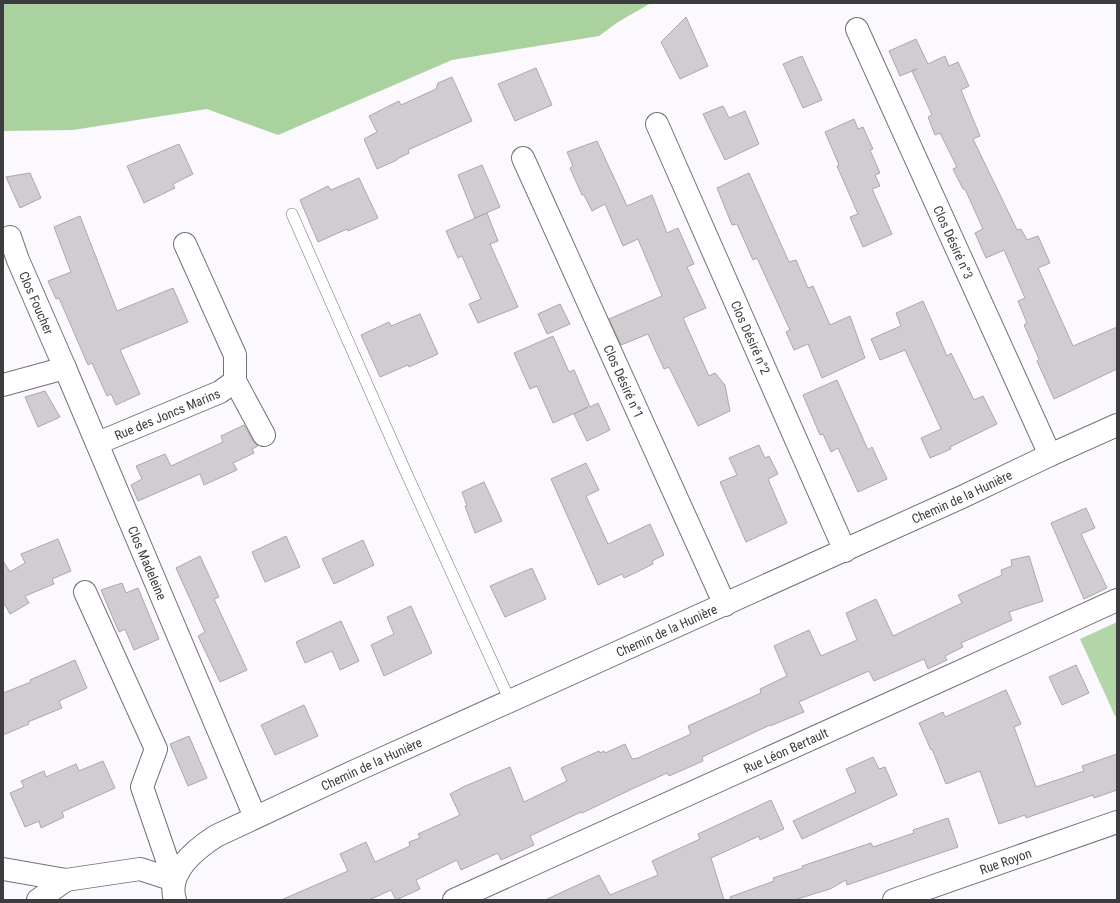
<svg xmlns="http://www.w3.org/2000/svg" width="1120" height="903" font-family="'Roboto Condensed',sans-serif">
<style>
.green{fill:#b3d6a9}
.forest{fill:#aad29e}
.building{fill:#d0ccd0;stroke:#aba7ac}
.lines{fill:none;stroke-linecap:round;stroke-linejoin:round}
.service-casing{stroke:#737176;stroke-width:12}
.minor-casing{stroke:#737176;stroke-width:24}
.service{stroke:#fff;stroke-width:11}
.minor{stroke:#fff;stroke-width:22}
.labels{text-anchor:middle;stroke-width:3;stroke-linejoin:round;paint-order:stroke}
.street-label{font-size:13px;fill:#3d3c3e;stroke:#fff}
</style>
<rect width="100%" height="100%" fill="#fbf8fe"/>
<path class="green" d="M 1117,622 L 1117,715 L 1115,716 L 1080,639 Z"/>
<path class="forest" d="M 3,3 L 651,3 L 618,22 L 599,36 L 452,60 L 278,135 L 207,109 L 73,130 L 3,131 Z"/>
<path class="building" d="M 686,17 L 708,66 L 680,79 L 661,42 Z
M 916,39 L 928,64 L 945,56 L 949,66 L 958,62 L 969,86 L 961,90 L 980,136 L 973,139 L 1017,230 L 1021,229 L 1027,240 L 1038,236 L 1050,263 L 1038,268 L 1073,346 L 1117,327 L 1117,369 L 1054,399 L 1037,361 L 1039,359 L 1024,325 L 1027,323 L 1018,301 L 1025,298 L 1004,250 L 986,258 L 975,233 L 983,229 L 965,189 L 963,189 L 953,169 L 957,167 L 940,133 L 935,135 L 928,117 L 932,115 L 912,71 L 917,69 L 900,76 L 889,51 Z
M 802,56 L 822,100 L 803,108 L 783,64 Z
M 536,68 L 552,105 L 515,121 L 498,84 Z
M 452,77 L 472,121 L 408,150 L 409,153 L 397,159 L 397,160 L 377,169 L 364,139 L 377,132 L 369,116 L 399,101 L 401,105 L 436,89 L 438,83 Z
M 723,106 L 729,118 L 745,111 L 759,144 L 725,160 L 703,114 Z
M 854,119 L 858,129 L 863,127 L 873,149 L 870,150 L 880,173 L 875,175 L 880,186 L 872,189 L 892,234 L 863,247 L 850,217 L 858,214 L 837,166 L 839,165 L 825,132 Z
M 597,141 L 627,206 L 652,195 L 667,233 L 678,228 L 694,264 L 687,267 L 706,308 L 683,318 L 709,376 L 715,373 L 725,385 L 730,411 L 698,426 L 669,367 L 664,369 L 648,334 L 621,345 L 609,319 L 662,296 L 638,239 L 623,246 L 605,204 L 592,211 L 584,195 L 582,195 L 570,168 L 573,166 L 567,152 Z
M 179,144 L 193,174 L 173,184 L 175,188 L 144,203 L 127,166 Z
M 482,165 L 500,207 L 475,218 L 458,175 Z
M 30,173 L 41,198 L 20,208 L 6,177 Z
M 749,173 L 789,262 L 796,260 L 808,288 L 813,286 L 830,325 L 850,316 L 865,358 L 822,378 L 808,344 L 794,350 L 786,332 L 790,330 L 757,258 L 753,260 L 737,224 L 732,225 L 717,188 Z
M 359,178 L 378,218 L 348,231 L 347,229 L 318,242 L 300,200 L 328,186 L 331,190 Z
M 487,213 L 498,241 L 490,244 L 518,307 L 478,323 L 469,304 L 481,299 L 462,256 L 458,258 L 446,231 Z
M 80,216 L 117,311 L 173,288 L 188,322 L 120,350 L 140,394 L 116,405 L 111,394 L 107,396 L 92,363 L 88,365 L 59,298 L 56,299 L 48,281 L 71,272 L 54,227 Z
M 923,301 L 947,356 L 951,353 L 974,400 L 983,396 L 997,424 L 950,447 L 951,449 L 930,458 L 921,438 L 941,429 L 905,350 L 880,360 L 871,339 L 901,326 L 896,313 Z
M 560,304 L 570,324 L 547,334 L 538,314 Z
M 420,314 L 438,354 L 409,367 L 408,365 L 380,377 L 361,335 L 389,322 L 391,326 Z
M 553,336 L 569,372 L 574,370 L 590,407 L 598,403 L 610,430 L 587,441 L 574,414 L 588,407 L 553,423 L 537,386 L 530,389 L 514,353 Z
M 837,380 L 868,450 L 872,447 L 887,479 L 858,492 L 838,448 L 831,452 L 823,434 L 820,435 L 803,395 Z
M 45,391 L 60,417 L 38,427 L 25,397 Z
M 244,425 L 253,441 L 258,446 L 252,449 L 254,453 L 233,463 L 237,470 L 204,485 L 200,474 L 138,501 L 131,485 L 142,479 L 136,466 L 165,454 L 171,466 L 223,442 L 221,436 Z
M 759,445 L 765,458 L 769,456 L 778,474 L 768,479 L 787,523 L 746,542 L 720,482 L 737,475 L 729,458 Z
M 586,463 L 599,490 L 586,496 L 608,544 L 650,524 L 664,555 L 652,561 L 653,564 L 637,572 L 624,578 L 622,574 L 598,585 L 551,479 Z
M 484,482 L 502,521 L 475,533 L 465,506 L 467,506 L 462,492 Z
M 1086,508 L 1095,528 L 1081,534 L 1107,588 L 1084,599 L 1051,523 Z
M 286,536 L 300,567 L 265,582 L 252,552 Z
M 58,539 L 71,571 L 52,579 L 54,584 L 25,596 L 29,603 L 10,614 L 5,605 L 3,605 L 3,561 L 10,572 L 25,563 L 21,554 Z
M 363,540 L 374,565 L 334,584 L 322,559 Z
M 200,556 L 219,597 L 214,599 L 247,670 L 220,682 L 198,636 L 205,632 L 176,568 Z
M 1029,556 L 1043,601 L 1009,612 L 1012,620 L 961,643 L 963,647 L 945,656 L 947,660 L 928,669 L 924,659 L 874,681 L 869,671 L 799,702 L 804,712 L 770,726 L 770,725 L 702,757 L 703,761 L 669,776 L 667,773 L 632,789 L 582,813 L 581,812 L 530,836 L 534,845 L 501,860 L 498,853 L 461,870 L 457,860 L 416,880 L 420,889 L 396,900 L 391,890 L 369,900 L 281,900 L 348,871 L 340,854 L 366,842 L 375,862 L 410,846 L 409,842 L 420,838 L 418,834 L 460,815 L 450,794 L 463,787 L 510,767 L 524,802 L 567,781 L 561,768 L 599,751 L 600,753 L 604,751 L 605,753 L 625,744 L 632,759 L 638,758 L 691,734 L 688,726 L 761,693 L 760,689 L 787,676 L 774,646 L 809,630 L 821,656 L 857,640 L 846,613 L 876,599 L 893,636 L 962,603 L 958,595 L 1002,575 L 1001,570 L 1012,566 L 1011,560 Z
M 532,568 L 546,599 L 505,617 L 490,586 Z
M 122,583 L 126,593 L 138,588 L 159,639 L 134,650 L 125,629 L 119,632 L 101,590 Z
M 411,606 L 432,653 L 384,676 L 371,645 L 394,634 L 387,617 Z
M 341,621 L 359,661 L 340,670 L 332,651 L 305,663 L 296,642 Z
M 75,660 L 87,688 L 59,701 L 62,708 L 28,722 L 29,724 L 3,735 L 3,693 L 31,682 L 30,680 Z
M 1076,665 L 1089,693 L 1062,705 L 1049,677 Z
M 1006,690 L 1021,724 L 1014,727 L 1036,787 L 1084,771 L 1082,766 L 1117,754 L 1117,790 L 1094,798 L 1093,795 L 1026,818 L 1025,815 L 999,824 L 980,771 L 946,784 L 932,749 L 931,750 L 919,723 L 943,712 L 945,717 Z
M 304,705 L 318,736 L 275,755 L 261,725 Z
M 189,736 L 207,778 L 188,786 L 170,744 Z
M 873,757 L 879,769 L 885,767 L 897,795 L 802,839 L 793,821 L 856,792 L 846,769 Z
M 103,761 L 115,788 L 62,812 L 64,817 L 41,828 L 39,821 L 25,827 L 10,793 L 24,787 L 21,781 L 44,771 L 46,777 L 76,764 L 79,771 Z
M 771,800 L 784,829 L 760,840 L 759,836 L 711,858 L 724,900 L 545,900 L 599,875 L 610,895 L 658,875 L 652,861 L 700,839 L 698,834 Z
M 948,818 L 958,847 L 847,885 L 846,880 L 830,889 L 794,900 L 731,900 L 730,897 L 774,881 L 773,878 L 803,868 L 802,866 L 871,843 L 873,847 L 914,833 L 913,830 Z"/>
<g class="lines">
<g class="service-casing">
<path id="service" d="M 292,214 L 404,468 L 510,701"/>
</g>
<g class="minor-casing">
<g id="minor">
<path id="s1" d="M 857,29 L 1050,455"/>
<path id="s2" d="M 657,124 L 845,551"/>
<path id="s3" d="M 523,158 L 725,605"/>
<path id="s4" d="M 10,237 L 18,260 L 65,368"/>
<path d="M 235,381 L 264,435"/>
<path id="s5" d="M 3,385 L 65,368 L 255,817"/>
<path id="s6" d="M 98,443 L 220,392 L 235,381 L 235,355 L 185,244"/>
<path d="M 85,592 L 156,749 L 142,787 L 174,880"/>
<path d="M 3,869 L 66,880 L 140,869 L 174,880"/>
<path d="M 38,900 L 66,880"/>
<path id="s7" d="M 175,900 C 166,872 196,849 216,836 L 357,770 L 962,497 L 1050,455 L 1117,425"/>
<path id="s8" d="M 454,900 L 957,673 L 1117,600"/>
<path id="s9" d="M 894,900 L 1117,822"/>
</g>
</g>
<use href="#service" class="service"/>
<use href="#minor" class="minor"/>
</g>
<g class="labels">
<g class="street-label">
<text dy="5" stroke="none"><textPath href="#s1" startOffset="234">Clos Désiré n°3</textPath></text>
<text dy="5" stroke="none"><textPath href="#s4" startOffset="71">Clos Foucher</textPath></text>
<text dy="5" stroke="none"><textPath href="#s2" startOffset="233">Clos Désiré n°2</textPath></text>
<text dy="5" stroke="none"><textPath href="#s3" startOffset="245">Clos Désiré n°1</textPath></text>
<text dy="5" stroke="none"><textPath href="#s6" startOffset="75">Rue des Joncs Marins</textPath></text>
<text dy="5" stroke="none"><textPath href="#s7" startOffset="901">Chemin de la Hunière</textPath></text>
<text dy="5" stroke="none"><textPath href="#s5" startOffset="276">Clos Madeleine</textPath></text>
<text dy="5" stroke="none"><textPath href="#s7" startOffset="577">Chemin de la Hunière</textPath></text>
<text dy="5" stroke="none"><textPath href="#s8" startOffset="364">Rue Léon Bertault</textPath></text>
<text dy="5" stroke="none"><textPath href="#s7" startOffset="253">Chemin de la Hunière</textPath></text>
<text dy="5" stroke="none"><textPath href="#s9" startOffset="118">Rue Royon</textPath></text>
</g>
</g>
<rect width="1120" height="903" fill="none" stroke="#3d3c3e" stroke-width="8"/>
</svg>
